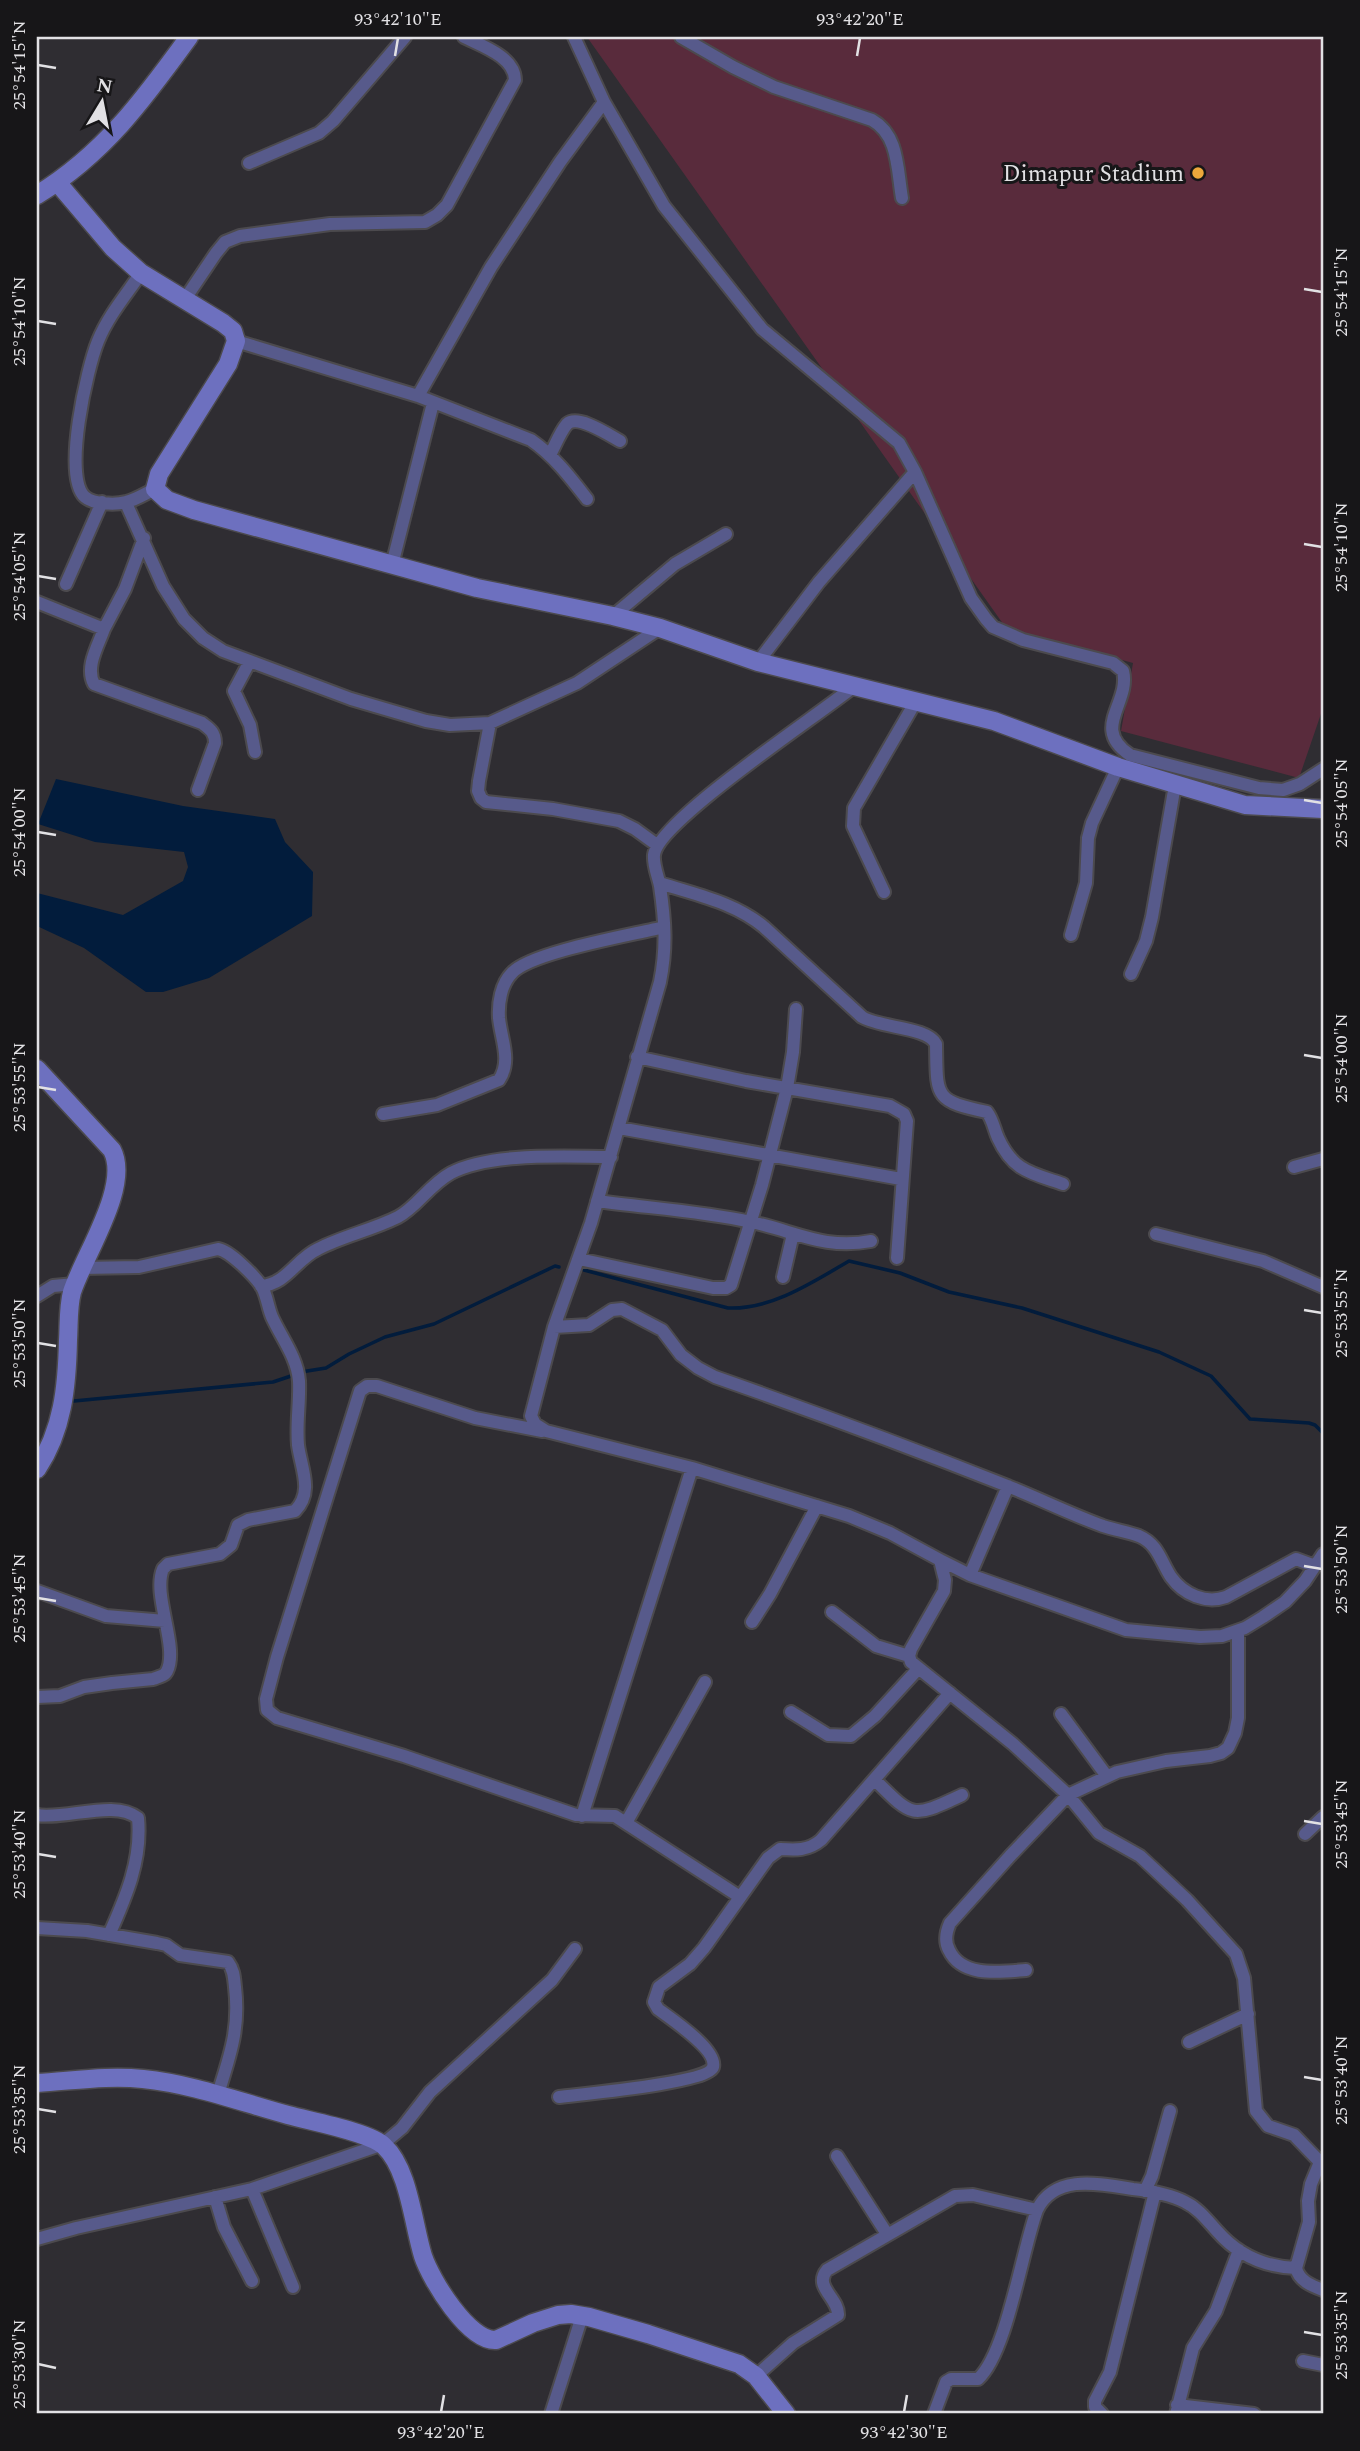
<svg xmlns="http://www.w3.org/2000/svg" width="1360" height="2451" font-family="Spectral,serif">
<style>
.green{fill:#592b3c}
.water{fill:#021c3c}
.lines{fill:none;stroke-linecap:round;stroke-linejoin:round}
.stream{stroke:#021c3c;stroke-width:3.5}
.street-casing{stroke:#4c4a4e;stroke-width:16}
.secondary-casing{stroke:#4c4a4e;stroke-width:21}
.street{stroke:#575a8b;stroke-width:12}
.secondary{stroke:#6d70bf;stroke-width:18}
.ticks{fill:none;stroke:#e2e1e4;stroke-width:2.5}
.poi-dot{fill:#eda83b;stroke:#171618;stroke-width:2.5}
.labels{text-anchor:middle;stroke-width:6;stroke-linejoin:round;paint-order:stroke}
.poi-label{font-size:23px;fill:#e2e1e4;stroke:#171618;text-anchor:end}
.neatline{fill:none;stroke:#e2e1e4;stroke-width:2.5}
.ticks-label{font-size:18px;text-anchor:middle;fill:#e2e1e4}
</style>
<rect width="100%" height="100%" fill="#2f2d32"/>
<path class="green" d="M 587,37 L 1323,37 L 1323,708 L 1299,778 L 1121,731 L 1133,663 L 1006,628 Z"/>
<path class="water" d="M 56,779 L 183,806 L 275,819 L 285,842 L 313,872 L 312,916 L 209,978 L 163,992 L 146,992 L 84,948 L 37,926 L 37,893 L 123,915 L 183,881 L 188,867 L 184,852 L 95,842 L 38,824 Z"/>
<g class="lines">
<path class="stream" d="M 584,1270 L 728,1308 C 771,1310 813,1282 849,1261 L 900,1273 L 949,1292 L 1022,1308 L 1159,1352 L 1211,1376 L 1250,1419 L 1309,1423 L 1315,1425 L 1323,1433
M 301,1372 L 326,1368 L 349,1354 L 385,1337 L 434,1324 L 555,1266 L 559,1267
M 74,1401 L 273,1382 L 294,1375"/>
<g class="street-casing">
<path id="street" d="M 681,37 L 733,67 L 774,87 L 872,120 C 899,135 897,170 902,198
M 604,102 L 664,206 L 762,329 L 899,443 L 915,472 L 971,598 L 986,619 L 993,627 L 1023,640 L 1113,663 L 1123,671 C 1131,703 1090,728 1130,755 L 1259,788 L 1283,790 L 1300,784 L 1323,769
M 249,163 L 319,133 L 333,121 L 405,37
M 141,273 C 126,295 108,316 98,341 C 87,368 62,477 85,497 C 93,504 115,505 126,502 C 136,500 146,493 155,489
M 185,299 L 216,253 L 225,242 L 240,236 L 330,224 L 425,222 L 437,215 L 447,205 L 515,80 C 515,57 482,46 464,37
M 236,341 L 418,396 L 491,267 L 560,162 L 604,102 L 574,37
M 418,396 L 531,440 C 554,456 570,477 587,499
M 550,455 C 555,446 560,432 567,424 C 578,414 609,435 620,441
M 126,503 L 163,586 L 184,619 L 203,638 L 223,651 L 351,699 L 426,721 L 450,725 L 490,723 L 577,683 L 660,628
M 392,565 L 433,403
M 66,584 L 102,502
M 37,602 L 104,629 C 98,646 85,667 94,684 L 202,723 C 210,729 215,732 215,743 L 198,790
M 613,616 L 675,564 L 726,534
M 104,629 L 125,589 L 144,538
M 250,661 L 234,691 L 250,725 L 255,752
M 758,662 L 819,582 L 915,472
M 853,687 C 819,715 658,821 654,855 C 653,865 658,876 660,886 C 665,920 667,948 660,982 L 591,1223 L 554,1327 L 531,1416 L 535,1424 L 546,1431 L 692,1468 L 849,1516 L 890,1533 L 940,1560 L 945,1580 L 944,1591 L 911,1649 L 909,1656 L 911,1662 L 1013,1744 L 1068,1795 L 1099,1833 L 1140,1856 L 1187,1900 L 1236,1954 L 1244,1978 L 1256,2111 L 1268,2126 L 1294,2135 L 1320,2162 L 1323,2162
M 490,723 L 479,781 L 478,791 L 481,798 L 486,802 L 553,809 L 619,821 L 635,829 L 657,845
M 660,883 C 696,895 734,902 764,927 L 862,1017 C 880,1028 928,1027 936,1044 C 937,1096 933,1101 987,1112 C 993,1120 994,1129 998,1138 C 1013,1171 1031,1173 1063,1184
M 884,892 L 853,826 L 854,808 L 916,701
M 1071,935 L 1086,883 L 1088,838 L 1092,823 L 1118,767
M 1131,974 L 1146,941 L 1152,917 L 1175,785
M 637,1057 L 746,1081 L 890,1106 L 904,1114 L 907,1121 L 897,1258
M 383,1114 L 437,1105 L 499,1080 C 512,1061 501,1039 499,1018 C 498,1003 501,984 512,973 C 531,952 632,935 664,927
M 619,1128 L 901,1179
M 1294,1167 L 1323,1159
M 597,1201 C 648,1208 701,1211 751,1222 C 795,1231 824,1250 871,1241
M 1156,1234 L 1263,1261 L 1323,1287
M 579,1259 L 713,1288 L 726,1288 L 731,1285 L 762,1185 L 787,1088 L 793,1052 L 796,1009
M 783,1277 L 793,1234
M 261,1286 C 287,1284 296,1259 318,1249 C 343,1236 372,1230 398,1217 C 417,1207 429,1185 451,1173 C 491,1152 566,1157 611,1157
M 37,1296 L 53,1286 L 75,1284
M 554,1327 L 589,1325 L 612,1310 L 622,1309 L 662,1330 L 681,1355 L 698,1368 L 715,1377 C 812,1411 909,1447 1005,1485 C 1038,1498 1070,1514 1103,1526 C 1115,1530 1128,1532 1139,1536 C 1158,1544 1161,1562 1171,1577 C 1184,1595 1206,1604 1226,1597 L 1296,1559 L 1315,1566
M 542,1431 L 475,1418 L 377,1386 L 367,1386 L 360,1391 L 277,1657 L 266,1699 L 267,1710 L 277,1718 L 404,1756 L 576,1815 L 615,1816 L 740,1897
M 940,1560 L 970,1575 L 1126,1630 L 1200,1637 L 1222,1636 L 1245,1628 L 1263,1617 L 1285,1602 L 1305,1581 L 1323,1554
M 970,1575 L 1008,1486
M 37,1591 L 106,1616 L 165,1621
M 832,1612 L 876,1646 L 909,1656
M 752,1622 L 770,1594 L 817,1506
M 37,1697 L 60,1696 L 84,1687 L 112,1683 L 153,1679 C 158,1677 165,1676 167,1671 C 179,1647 152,1595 163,1569 L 168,1564 L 220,1554 L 231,1545 L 238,1525 L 248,1520 L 295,1511 C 314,1492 301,1468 298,1445 C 296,1424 300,1402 299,1381 C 297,1357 282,1339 272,1317 C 268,1308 267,1296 262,1287 C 255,1276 230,1251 218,1249 L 139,1267 L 81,1268
M 791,1712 L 828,1735 L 851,1736 L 875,1716 L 918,1669
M 1061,1714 L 1106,1775
M 875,1780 C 914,1819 912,1818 962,1795
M 37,1815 C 66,1820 115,1799 138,1818 C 142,1860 126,1897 109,1935
M 582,1816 L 692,1468
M 626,1823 L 705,1682
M 1305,1834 L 1323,1817
M 37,1928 L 87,1931 L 157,1943 L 166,1945 L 180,1955 L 228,1962 C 234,1970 234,1978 235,1987 C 240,2029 230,2055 218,2094
M 1026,1970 C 1000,1972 962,1978 949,1950 C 944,1941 946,1932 950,1923 L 1010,1856 L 1068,1795 L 1117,1772 L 1166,1761 L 1210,1756 L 1221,1753 L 1228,1748 L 1235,1733 L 1238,1718 L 1238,1631
M 1189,2042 L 1248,2014
M 559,2097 C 581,2094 708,2083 713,2067 C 718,2050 670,2018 658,2009 L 654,2002 L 659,1987 L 690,1964 L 704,1948 L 768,1858 L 780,1849 C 795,1850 808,1851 821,1840 L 950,1693
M 837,2156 L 887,2234
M 1320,2162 L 1311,2184 L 1308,2201 L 1309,2222 L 1296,2268 C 1299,2281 1312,2286 1323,2290
M 252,2189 L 293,2287
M 1145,2191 L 1152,2176 L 1170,2111
M 215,2197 L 224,2227 L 252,2281
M 37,2239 L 76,2228 L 252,2189 L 383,2144 L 402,2128 L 430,2092 L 552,1980 L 575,1949
M 1303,2361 L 1323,2365
M 756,2376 L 793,2343 L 838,2315 C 839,2298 813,2287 827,2270 L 955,2196 L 973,2195 L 1037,2210
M 1177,2405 L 1254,2414
M 551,2414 L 582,2316
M 934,2414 L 946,2382 L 951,2379 L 978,2379 C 1007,2353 1022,2250 1037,2210 C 1055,2173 1101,2184 1133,2189 C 1151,2191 1170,2194 1185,2202 C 1198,2208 1207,2220 1217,2231 C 1238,2255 1265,2267 1296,2268
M 1102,2414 L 1095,2407 L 1095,2401 L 1110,2372 L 1155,2192
M 1176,2414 L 1193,2348 L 1216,2311 L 1239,2250"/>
</g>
<g class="secondary-casing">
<path id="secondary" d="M 57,182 L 113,248 L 141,273 L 223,323 L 233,331 L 236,341 L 228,364 L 159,474 L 155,489 L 167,500 L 194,510 L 477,588 L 613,616 L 660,628 L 758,662 L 994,721 L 1118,767 L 1245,805 L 1323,809
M 37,195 C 104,154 144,99 189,37
M 37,1069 L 112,1150 C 131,1186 84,1255 72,1292 C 68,1307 69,1324 68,1340 C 67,1386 63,1430 37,1469
M 37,2083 C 72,2081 108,2075 143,2079 C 193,2084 240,2102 288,2115 C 309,2121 370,2132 384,2146 C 409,2169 413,2224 423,2256 C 431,2280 469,2342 496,2340 L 533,2323 L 558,2315 L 571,2314 L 589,2317 L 648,2334 L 739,2364 L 756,2376 L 786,2414"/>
</g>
<use href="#street" class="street"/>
<use href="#secondary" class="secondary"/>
</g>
<path class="ticks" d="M 395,56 L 398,38M 857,56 L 860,38M 38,65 L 56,68M 1304,289 L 1322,292M 38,321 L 56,324M 1304,544 L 1322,547M 38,576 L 56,579M 1304,800 L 1322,803M 38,832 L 56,835M 1304,1055 L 1322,1058M 38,1087 L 56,1090M 1304,1310 L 1322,1313M 38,1343 L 56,1346M 1304,1566 L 1322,1569M 38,1598 L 56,1601M 1304,1821 L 1322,1824M 38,1854 L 56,1857M 1304,2077 L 1322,2080M 38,2109 L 56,2112M 1304,2332 L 1322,2335M 38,2364 L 56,2368M 441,2412 L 444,2395M 904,2412 L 907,2395"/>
<circle class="poi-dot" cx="1198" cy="173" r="7"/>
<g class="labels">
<g class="poi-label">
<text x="1184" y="181">Dimapur Stadium</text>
</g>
</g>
<rect width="1360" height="2451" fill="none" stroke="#171618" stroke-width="77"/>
<g transform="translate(102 102) rotate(10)" stroke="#171618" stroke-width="5" paint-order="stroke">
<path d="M0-5L12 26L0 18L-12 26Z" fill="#e2e1e4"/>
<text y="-10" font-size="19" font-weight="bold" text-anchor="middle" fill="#e2e1e4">N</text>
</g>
<rect x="38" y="38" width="1284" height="2374" class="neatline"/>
<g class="ticks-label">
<text x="398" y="25">93°42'10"E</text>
<text x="860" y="25">93°42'20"E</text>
<text transform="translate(19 65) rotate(-90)" y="6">25°54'15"N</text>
<text transform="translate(1341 292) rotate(-90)" y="6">25°54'15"N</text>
<text transform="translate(19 321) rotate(-90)" y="6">25°54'10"N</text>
<text transform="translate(1341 547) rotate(-90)" y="6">25°54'10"N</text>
<text transform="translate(19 576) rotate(-90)" y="6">25°54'05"N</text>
<text transform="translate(1341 803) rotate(-90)" y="6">25°54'05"N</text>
<text transform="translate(19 832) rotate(-90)" y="6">25°54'00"N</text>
<text transform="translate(1341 1058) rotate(-90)" y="6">25°54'00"N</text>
<text transform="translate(19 1087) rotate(-90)" y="6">25°53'55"N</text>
<text transform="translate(1341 1313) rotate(-90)" y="6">25°53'55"N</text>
<text transform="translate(19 1343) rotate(-90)" y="6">25°53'50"N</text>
<text transform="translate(1341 1569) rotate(-90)" y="6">25°53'50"N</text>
<text transform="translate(19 1598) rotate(-90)" y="6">25°53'45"N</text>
<text transform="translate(1341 1824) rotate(-90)" y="6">25°53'45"N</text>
<text transform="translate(19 1854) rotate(-90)" y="6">25°53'40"N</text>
<text transform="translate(1341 2080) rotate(-90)" y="6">25°53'40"N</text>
<text transform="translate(19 2109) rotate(-90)" y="6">25°53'35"N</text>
<text transform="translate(1341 2335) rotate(-90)" y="6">25°53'35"N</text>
<text transform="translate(19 2364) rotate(-90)" y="6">25°53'30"N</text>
<text x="441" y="2438">93°42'20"E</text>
<text x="904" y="2438">93°42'30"E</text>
</g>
</svg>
